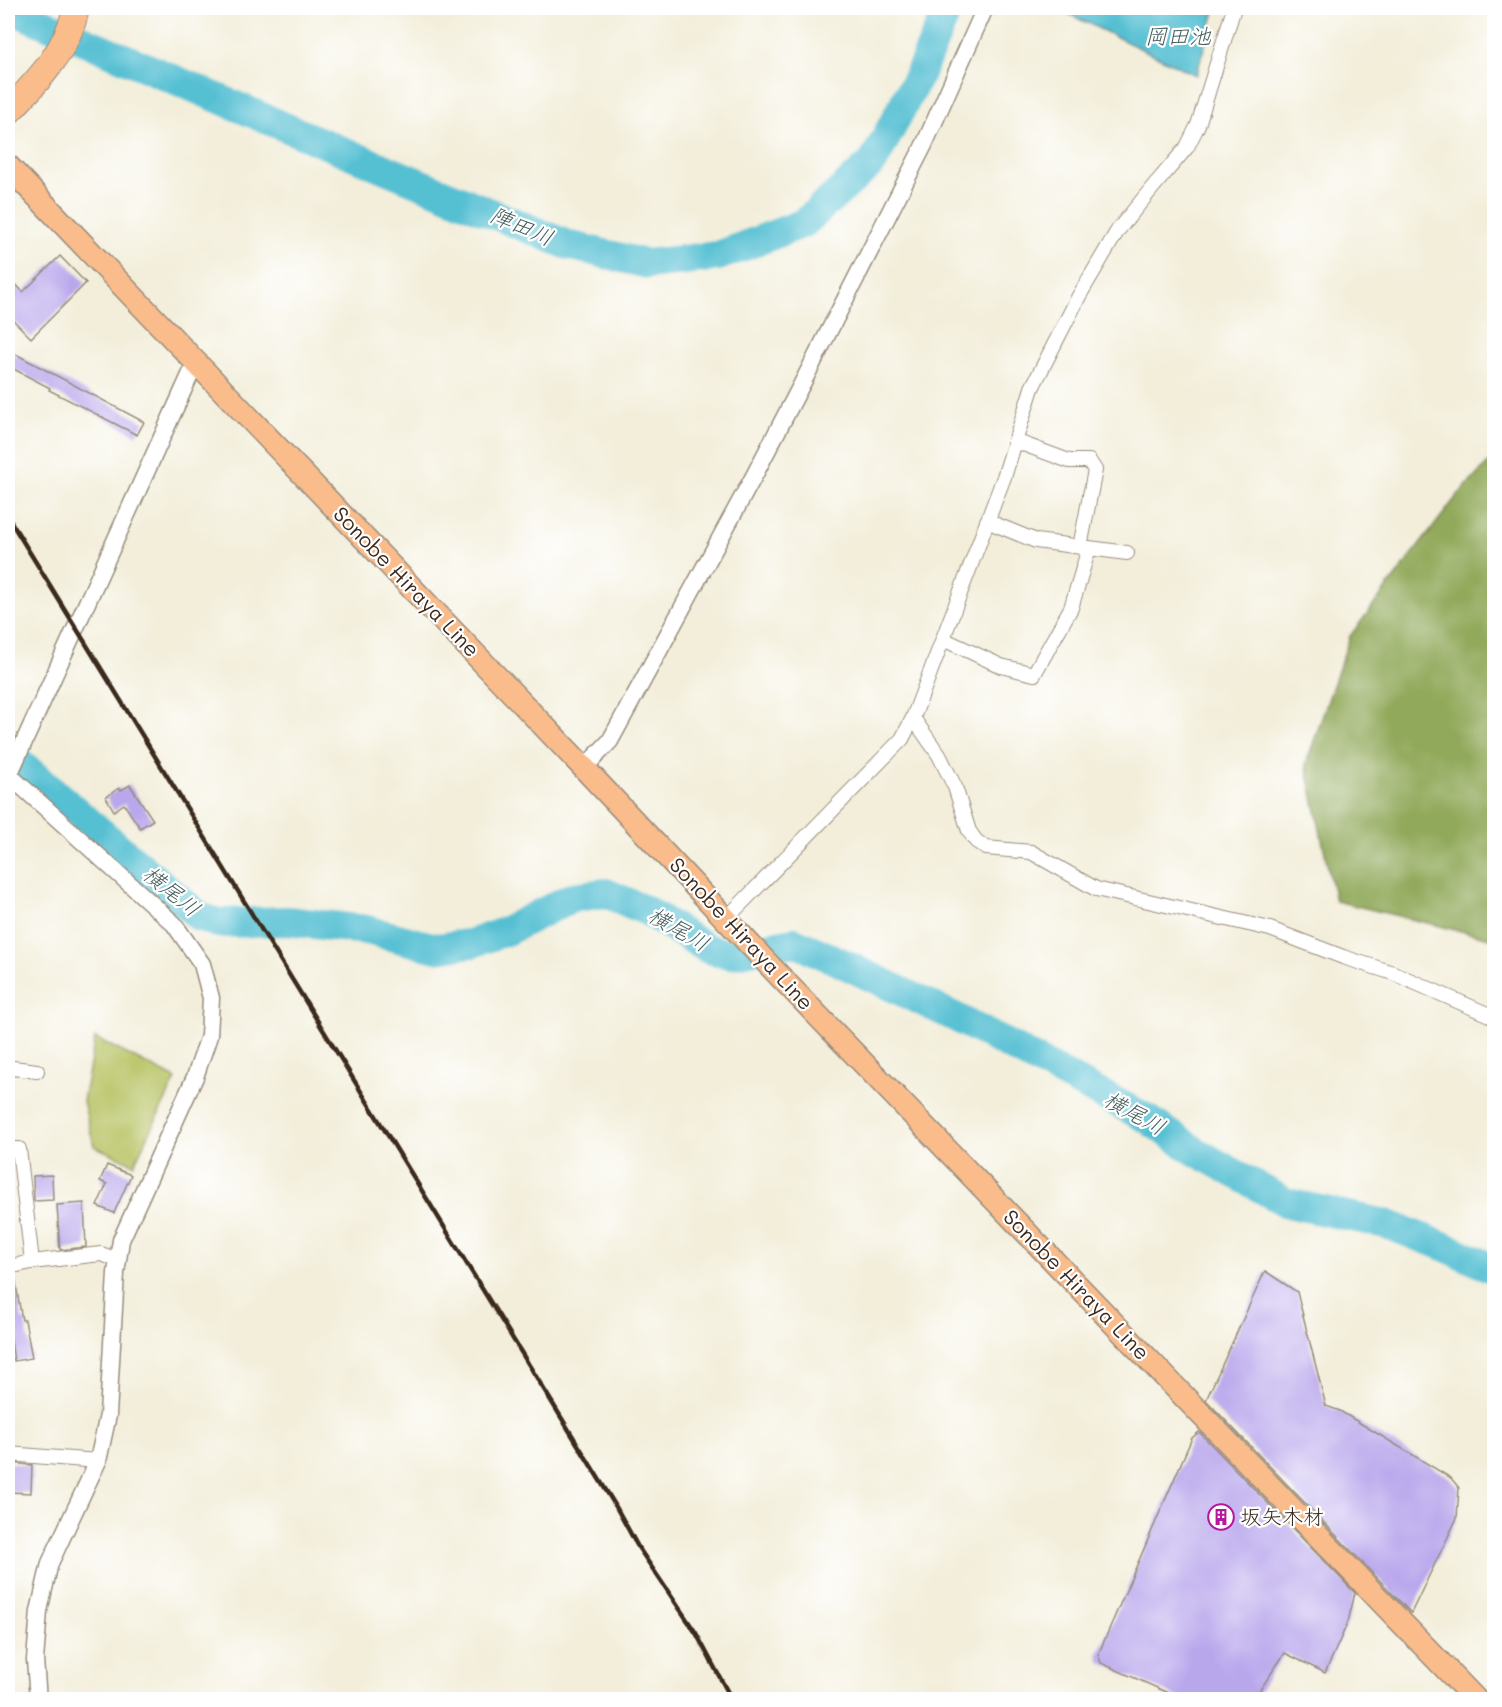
<svg xmlns="http://www.w3.org/2000/svg" width="1502" height="1707" font-family="Mali,'Klee One',sans-serif">
<style>
.green{fill:#b7c364;stroke:#797641;stroke-width:1.5}
.forest{fill:#91a95a;stroke:#666a3c;stroke-width:1.5}
.water{fill:#57c0d3;stroke:#497578;stroke-width:1.5}
.lines{fill:none;stroke-linecap:round;stroke-linejoin:round}
.river{stroke:#57c0d3;stroke-width:30}
.building{fill:#b9a7ec}
.minor-casing{stroke:#978c7c;stroke-width:16}
.tertiary-casing{stroke:#978c7c;stroke-width:19}
.primary-casing{stroke:#978c7c;stroke-width:25}
.motorway-casing{stroke:#978c7c;stroke-width:28}
.minor{stroke:#fff;stroke-width:14}
.tertiary{stroke:#fff;stroke-width:16}
.primary{stroke:#fabc8b;stroke-width:22}
.motorway{stroke:#fabc8b;stroke-width:26}
.rail{stroke:#3b2a1e;stroke-width:4.5}
.labels{text-anchor:middle;stroke-width:4.5;stroke-linejoin:round;paint-order:stroke}
.street-label{font-size:21px;fill:#3b2a1e;stroke:#fff}
.poi-label{font-size:21px;fill:#3b2a1e;stroke:#fff;text-anchor:start}
.water-label{font-size:22px;font-style:italic;fill:#455e5d;stroke:#fff}
</style>
<rect width="100%" height="100%" fill="#fff"/>
<filter id="ink" filterUnits="userSpaceOnUse"><feTurbulence type="fractalNoise" baseFrequency=".0167" numOctaves="2"/><feDisplacementMap in="SourceGraphic" scale="12" xChannelSelector="R" yChannelSelector="G"/><feConvolveMatrix kernelMatrix="1 2 1 2 8 2 1 2 1" color-interpolation-filters="sRGB"/></filter>
<filter id="wash" filterUnits="userSpaceOnUse"><feTurbulence type="fractalNoise" baseFrequency=".008" numOctaves="4" result="noise"/><feDisplacementMap in="SourceGraphic" scale="24" xChannelSelector="R" yChannelSelector="G"/><feGaussianBlur stdDeviation="1.35" result="paint"/><feColorMatrix in="noise" values="0 0 0 0 0 0 0 0 0 0 0 0 0 0 0 0 0 1.4 0 .05"/><feComposite in="paint" operator="in"/></filter>
<g filter="url(#wash)">
<rect width="100%" height="100%" fill="#f3eeda"/>
<path class="green" d="M 95,1038 L 176,1079 L 134,1164 L 94,1146 L 83,1101 Z"/>
<path class="forest" d="M 1494,457 L 1494,939 L 1335,901 L 1306,764 L 1350,636 L 1457,496 Z"/>
<path class="water" d="M 1056,8 L 1216,8 L 1196,75 Z"/>
<g class="lines">
<path class="river" d="M 8,8 L 285,127 L 568,245 L 647,264 L 718,256 L 804,223 L 873,162 L 919,75 L 948,8
M 8,753 L 200,917 L 218,923 L 287,921 L 367,930 L 436,948 L 473,943 L 506,931 L 573,897 L 606,893 L 647,911 L 708,949 L 729,954 L 794,942 L 838,961 L 957,1018 L 1146,1118 L 1195,1151 L 1287,1203 L 1386,1224 L 1446,1247 L 1494,1269"/>
</g>
<g id="blocks">
<path class="building" d="M 60,256 L 86,283 L 31,338 L 8,315 L 8,276 L 23,292 Z
M 8,350 L 144,422 L 137,435 L 49,390 L 50,388 L 8,366 Z
M 130,785 L 153,820 L 140,828 L 124,804 L 114,811 L 106,797 L 119,788 L 121,790 Z
M 107,1165 L 131,1175 L 114,1213 L 97,1206 L 107,1184 L 100,1181 Z
M 52,1175 L 53,1200 L 34,1201 L 33,1176 Z
M 84,1203 L 86,1247 L 60,1250 L 57,1205 Z
M 1265,1271 L 1297,1292 L 1326,1406 L 1340,1411 L 1451,1478 L 1459,1488 L 1457,1518 L 1411,1613 L 1206,1400 Z
M 15,1279 L 22,1320 L 25,1320 L 32,1358 L 14,1361 L 8,1321 L 8,1280 Z
M 1199,1432 L 1355,1593 L 1348,1622 L 1325,1673 L 1285,1653 L 1253,1700 L 1184,1700 L 1101,1663 L 1098,1655 L 1192,1438 Z
M 8,1463 L 32,1465 L 31,1493 L 8,1492 Z"/>
</g>
</g>
<g filter="url(#ink)">
<use href="#blocks" fill-opacity="0" stroke="#978c7c" stroke-width="1.5"/>
<g class="lines">
<g class="minor-casing">
<path id="minor" d="M 1015,441 L 1069,461 L 1089,461 L 1095,470 L 1080,547
M 987,521 L 1036,541 L 1127,553
M 943,639 L 1001,666 L 1034,674 L 1071,608 L 1089,548
M 913,718 L 939,755 L 955,787 L 969,831 L 976,841 L 986,848 L 1031,852 L 1096,889 L 1270,929 L 1343,957 L 1393,973 L 1494,1017
M 726,919 L 902,739 L 913,718 L 1004,477 L 1032,388 L 1079,296 L 1118,230 L 1153,187 L 1187,147 L 1198,125 L 1234,8
M 8,1070 L 13,1068 L 37,1071
M 8,1149 L 19,1149 L 32,1262
M 8,1267 L 32,1262 L 101,1254 L 118,1260
M 8,1454 L 98,1461"/>
</g>
<g class="tertiary-casing">
<path id="tertiary" d="M 584,768 L 610,741 L 755,474 L 805,378 L 924,145 L 985,8
M 38,1700 L 35,1660 L 39,1611 L 50,1563 L 98,1461 L 108,1415 L 116,1273 L 121,1240 L 195,1077 L 209,1036 L 211,998 L 202,964 L 174,924 L 9,775 L 196,362"/>
</g>
<g class="primary-casing">
<path id="primary" d="M 8,166 L 584,768 L 769,965 L 1476,1700"/>
</g>
<g class="motorway-casing">
<path id="motorway" d="M 8,112 C 37,82 68,50 76,8"/>
</g>
<use href="#minor" class="minor"/>
<use href="#tertiary" class="tertiary"/>
<use href="#primary" class="primary"/>
<use href="#motorway" class="motorway"/>
<path class="rail" d="M 8,517 L 615,1505 L 638,1547 L 696,1633 L 732,1700"/>
</g>
</g>
<defs>
<g id="building-ring" transform="scale(1.35)"><circle r="9.5" fill="#fff" stroke="#b5179e" stroke-width="1.5"/><path d="M-4-6H4V6H1V3H-1V6H-4ZM-2.5-4.3h1.7v1.8h-1.7ZM.8-4.3h1.7v1.8H.8ZM-2.5-1h1.7V.8h-1.7ZM.8-1h1.7V.8H.8Z" fill="#b5179e"/></g>
</defs>
<g fill-rule="evenodd">
<use href="#building-ring" x="1221" y="1517"/>
</g>
<g class="labels">
<g class="street-label">
<text transform="translate(406 582) rotate(46)" y="7">Sonobe Hiraya Line</text>
<text transform="translate(741 934) rotate(47)" y="7">Sonobe Hiraya Line</text>
<text transform="translate(1076 1285) rotate(46)" y="7">Sonobe Hiraya Line</text>
</g>
<g class="poi-label">
<text x="1240" y="1524">坂矢木材</text>
</g>
<g class="water-label">
<text x="1178" y="44">岡田池</text>
<text transform="translate(522 226) rotate(23)" y="8">陣田川</text>
<text transform="translate(172 891) rotate(39)" y="8">横尾川</text>
<text transform="translate(679 929) rotate(30)" y="8">横尾川</text>
<text transform="translate(1135 1113) rotate(29)" y="8">横尾川</text>
</g>
</g>
<rect width="1502" height="1707" fill="none" stroke="#fff" stroke-width="30"/>
</svg>
